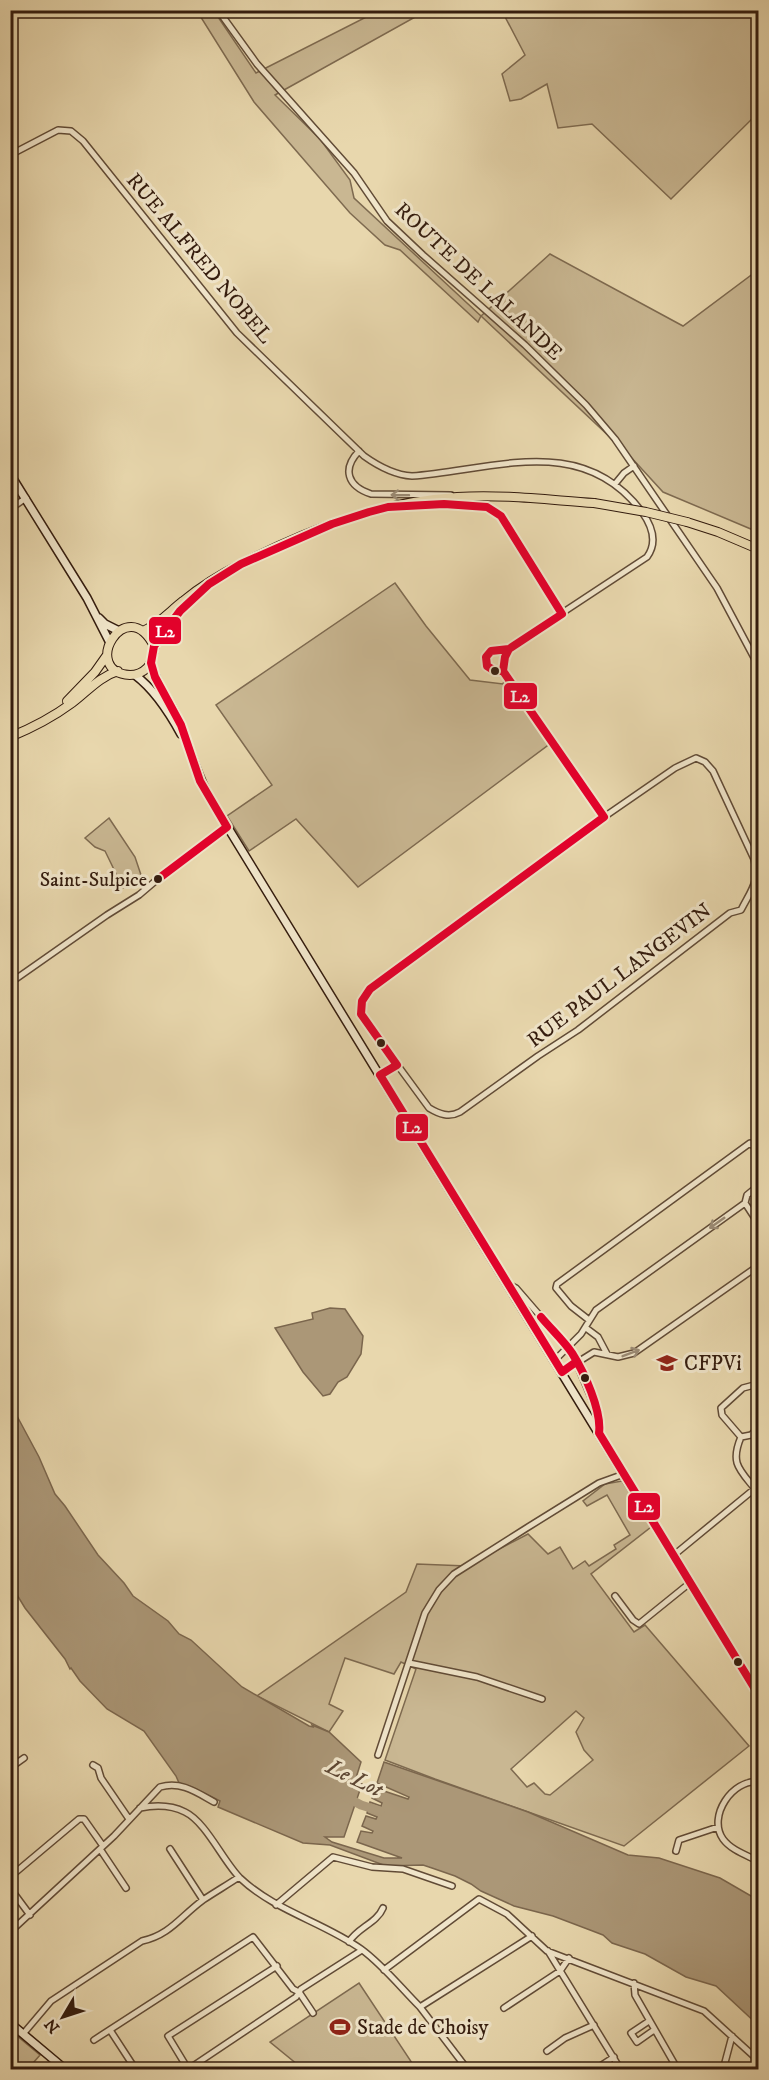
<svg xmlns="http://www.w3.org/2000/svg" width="769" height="2080" font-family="'IM FELL DW Pica',serif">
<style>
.green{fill:#c9b792;stroke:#7e6a50;stroke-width:1.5;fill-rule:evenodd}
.water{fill:#ab9777;stroke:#7b664d;stroke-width:1.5}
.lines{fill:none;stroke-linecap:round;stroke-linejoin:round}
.river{stroke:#ab9777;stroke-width:9}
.street-casing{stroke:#614b36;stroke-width:8}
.secondary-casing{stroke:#341c0e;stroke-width:10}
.primary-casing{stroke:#341c0e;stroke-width:10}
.street{stroke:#f0e5ca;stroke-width:5}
.secondary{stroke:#f0e5ca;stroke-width:7}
.primary{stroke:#e8d7ad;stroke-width:8}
.primary-bridge-casing{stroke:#341c0e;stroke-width:10;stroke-linecap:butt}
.primary-bridge{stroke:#e8d7ad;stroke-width:8}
.bus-1-casing{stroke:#f0e5ca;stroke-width:12}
.bus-1{stroke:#e4002b;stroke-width:8}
.oneway{stroke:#9b8b75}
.bus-dot{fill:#341c0e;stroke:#f0e5ca;stroke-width:2}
.labels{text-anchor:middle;stroke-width:6;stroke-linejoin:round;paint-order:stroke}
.bus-label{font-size:20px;fill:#341c0e;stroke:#f0e5ca;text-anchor:end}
.street-label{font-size:21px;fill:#341c0e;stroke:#f0e5ca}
.poi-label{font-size:21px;fill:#341c0e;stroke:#f0e5ca;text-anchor:start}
.water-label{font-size:22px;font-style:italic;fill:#5e4733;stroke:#f0e5ca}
.line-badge{stroke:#f0e5ca;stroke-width:2}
.badge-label{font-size:16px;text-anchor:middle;font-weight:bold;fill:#fff}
</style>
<rect width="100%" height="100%" fill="#e8d7ad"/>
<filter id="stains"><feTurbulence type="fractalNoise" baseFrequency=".00333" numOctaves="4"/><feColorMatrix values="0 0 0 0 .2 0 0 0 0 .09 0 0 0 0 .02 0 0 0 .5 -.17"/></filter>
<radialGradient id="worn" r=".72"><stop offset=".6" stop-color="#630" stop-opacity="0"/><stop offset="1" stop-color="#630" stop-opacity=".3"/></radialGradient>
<path class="green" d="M 197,11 L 214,11 L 256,73 L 378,11 L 426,11 L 275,95 L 320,139 L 350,180 L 354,198 L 481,316 L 550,254 L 683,326 L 758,270 L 758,532 L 663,492 L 629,455 L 481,316 L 478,322 L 400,250 L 385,245 L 350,213 L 254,102 Z
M 502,11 L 758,11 L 758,113 L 671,199 L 592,124 L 558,128 L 547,84 L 521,99 L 510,101 L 502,74 L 525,55 Z
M 395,583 L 426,626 L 470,680 L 503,684 L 508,670 L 555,740 L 358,887 L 296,819 L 249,851 L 227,816 L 272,785 L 216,705 Z
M 109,818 L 135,857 L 142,878 L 123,888 L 105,851 L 95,847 L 85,838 Z
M 622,1481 L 651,1527 L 591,1574 L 634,1632 L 645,1625 L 749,1746 L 624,1846 L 435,1779 L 385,1760 L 416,1669 L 401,1662 L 394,1674 L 345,1658 L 329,1704 L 343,1711 L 329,1732 L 257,1696 L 406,1592 L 417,1564 L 467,1566 L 528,1534 L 548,1554 L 560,1547 L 573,1569 L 585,1561 L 589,1566 L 616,1549 L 614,1545 L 630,1535 L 607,1495 L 587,1506 L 583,1501 L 605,1484 ZM 576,1711 L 584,1718 L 576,1732 L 584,1750 L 593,1760 L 550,1795 L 545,1794 L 534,1783 L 527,1787 L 511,1769 Z
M 359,1983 L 416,2069 L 303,2069 L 270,2042 Z
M 10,2030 L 40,2055 L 34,2062 L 31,2069 L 11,2069 Z"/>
<path class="water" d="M 330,1308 L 345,1309 L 363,1336 L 361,1354 L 347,1377 L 338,1382 L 330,1394 L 323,1396 L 303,1372 L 275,1328 L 313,1319 L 312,1313 Z
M 10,1403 L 39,1457 L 55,1494 L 65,1506 L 98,1555 L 124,1583 L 133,1596 L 168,1621 L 179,1634 L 191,1640 L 242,1687 L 309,1726 L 313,1727 L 312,1725 L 329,1732 L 361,1762 L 355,1781 L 362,1784 L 344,1837 L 325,1837 L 332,1842 L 384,1858 L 402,1858 L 357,1842 L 361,1831 L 372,1833 L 373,1831 L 362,1826 L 366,1816 L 376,1819 L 377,1817 L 367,1813 L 370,1802 L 381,1806 L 382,1803 L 372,1798 L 375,1788 L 408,1799 L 409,1797 L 377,1783 L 384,1762 L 528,1812 L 628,1855 L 659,1858 L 720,1878 L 758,1900 L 758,2025 L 716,1986 L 686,1977 L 645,1954 L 612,1943 L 603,1935 L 590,1930 L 553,1916 L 514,1906 L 481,1891 L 471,1884 L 455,1876 L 432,1868 L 423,1865 L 386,1866 L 330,1845 L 303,1843 L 218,1807 L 220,1801 L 192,1787 L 179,1783 L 176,1776 L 144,1731 L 107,1709 L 80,1681 L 71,1668 L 70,1669 L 65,1659 L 25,1608 L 11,1585 Z"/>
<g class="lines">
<path class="river" d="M 346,1797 L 361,1805 L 380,1811"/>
<g class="street-casing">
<path id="street" d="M 218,10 L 257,64 L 354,173 L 387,221 L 423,255 L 525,345 L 586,405 L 615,439 L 717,588 L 758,665
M 10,155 L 58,130 L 71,131 L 83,141 L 237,333 L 364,456 C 378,466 394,475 412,476 C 494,470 582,432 642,512 C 652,526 658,542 647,557 L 515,644 C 506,652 500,664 506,676 L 604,817
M 359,451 C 342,469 347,486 371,494 L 451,495
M 615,484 L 624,473 L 634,466
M 411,506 C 431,505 475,500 492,509 C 498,512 502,517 506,523 L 562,614
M 10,509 L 26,498
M 696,758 L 705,762 L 713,771 L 754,859 C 760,882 751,890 741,910 L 730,913 L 578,1030 L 538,1056 L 460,1112 C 449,1118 439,1114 429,1108 L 363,1018 C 358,1007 364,998 370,989 L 604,817 L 675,768 Z
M 10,983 L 107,915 L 139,895 L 166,872 L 227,827
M 380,1075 L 397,1065
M 745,1203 L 747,1195 L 758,1186
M 508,1284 L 516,1288 L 561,1340 L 576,1362 L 596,1409 L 601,1428 L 599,1433
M 589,1320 L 571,1306 L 556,1288 L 557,1284 L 750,1143 L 758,1150
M 586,1328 L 598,1337 L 607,1354
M 555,1360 L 581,1334 L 596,1310 L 745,1203 L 758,1223
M 562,1372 L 594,1352 L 618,1357 L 634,1353 L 758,1266
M 741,1437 L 722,1415 L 721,1408 L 743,1388 L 758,1384
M 741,1437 C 730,1463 739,1469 755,1489
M 741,1437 L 751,1435 L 758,1428
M 674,1555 L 758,1486
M 615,1596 L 633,1620 L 639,1624 L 691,1582
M 409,1663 L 477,1677 L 542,1699
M 378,1755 L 425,1613 L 439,1590 L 454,1574 L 525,1529 L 599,1483 L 624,1474
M 93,1765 L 98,1768 L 101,1778 L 129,1819
M 10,1768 L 24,1758
M 758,1782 C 733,1779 707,1816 723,1839 C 731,1850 746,1855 758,1861
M 140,1808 C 155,1805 171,1805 185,1812 C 206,1822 223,1861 240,1878 C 275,1911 323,1922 361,1949 C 383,1965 401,1988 420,2007 L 532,1936
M 100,1849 L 126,1888
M 170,1849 L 203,1900
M 676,1851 L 679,1840 L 718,1827
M 10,1877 L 79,1819 L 84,1819 L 103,1846
M 10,1888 L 30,1915
M 276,1905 L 333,1857 L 372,1867 L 403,1869 L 452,1886
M 10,1932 L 114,1836 L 160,1787 C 181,1781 196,1792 214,1802
M 349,1942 C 357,1928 377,1923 383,1908
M 548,1951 L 621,2070
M 384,1970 L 479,1899 L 507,1914 L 547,1951 L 704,2011 L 758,2060
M 634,1983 L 635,1995 L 678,2070
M 420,2007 L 468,2070
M 504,2008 L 560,1971 L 569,1958
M 649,2021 L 631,2033 L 637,2042 L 654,2030
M 110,2030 L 136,2070
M 23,2034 L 51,2001 L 142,1941 C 170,1935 181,1916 203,1900 C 215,1892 227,1885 239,1877
M 94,2040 L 253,1937 L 293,1989 L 299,1992 L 313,2013
M 547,2051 L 565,2038 L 594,2025
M 188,2069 L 168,2036 L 277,1966
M 187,2070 L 296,1997 L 301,1989 L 362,1950
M 594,2070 L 614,2057
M 723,2070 L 732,2036"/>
</g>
<g class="secondary-casing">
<path id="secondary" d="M 10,474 L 87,598 L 109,641
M 99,618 L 105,624 L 119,631
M 151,663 C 156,686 173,704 181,726 C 191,751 197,776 211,800 L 758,1694
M 135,675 C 155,690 169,712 181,734
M 10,2023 L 66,2070"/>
</g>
<g class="primary-casing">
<path id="primary" d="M 687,522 L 718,532 L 758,549
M 143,631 C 159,624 169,612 183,601 C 200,587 221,574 241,564 C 308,530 381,501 457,497 C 503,494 549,500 594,503
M 154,646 C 126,591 79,672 130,675 C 137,675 142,673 147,668 C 154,661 152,652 156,643 C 164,626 181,611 194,598
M 67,701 L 95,672 L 107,655
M 10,737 C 32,728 53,717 72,703 C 88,691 99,677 118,671"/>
</g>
<use href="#street" class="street"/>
<use href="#secondary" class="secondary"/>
<use href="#primary" class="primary"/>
<g class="primary-bridge-casing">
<path id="primary-bridge" d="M 594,503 L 646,512 L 687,522"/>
</g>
<use href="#primary-bridge" class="primary-bridge"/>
<g class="bus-1-casing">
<path id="bus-1" d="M 503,671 L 495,671 L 487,666 L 486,657 L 491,651 L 509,649
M 158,879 L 227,827 L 200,781 L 181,725 L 155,677 L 151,663 L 154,646 L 180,611 L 209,584 L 241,564 L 332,524 L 369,512 L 388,507 L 444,504 L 487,507 L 501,516 L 562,614 L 509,649 L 505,657 L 503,671 L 604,817 L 370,989 L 362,1001 L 361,1014 L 397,1065 L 380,1075 L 562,1372 L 576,1362
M 541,1317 C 551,1329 563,1340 572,1353 C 584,1372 602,1411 599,1433 L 758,1694"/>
</g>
<use href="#bus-1" class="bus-1"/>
</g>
<defs><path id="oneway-shaft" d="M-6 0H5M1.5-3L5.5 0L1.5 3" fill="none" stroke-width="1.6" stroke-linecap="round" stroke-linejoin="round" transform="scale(1.5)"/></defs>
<g class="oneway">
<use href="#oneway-shaft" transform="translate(400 495) rotate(-179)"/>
<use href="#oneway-shaft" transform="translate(717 1223) rotate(145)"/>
<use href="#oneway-shaft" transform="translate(631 1353) rotate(-21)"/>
</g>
<defs>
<g id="university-bare" transform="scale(1.62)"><path d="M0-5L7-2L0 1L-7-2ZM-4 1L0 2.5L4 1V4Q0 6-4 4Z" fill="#8f2418" stroke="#f0e5ca" stroke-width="2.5" paint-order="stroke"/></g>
<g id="stadium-bare" transform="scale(1.62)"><path d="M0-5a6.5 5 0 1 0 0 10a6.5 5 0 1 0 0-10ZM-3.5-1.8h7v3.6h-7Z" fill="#8f2418" stroke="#f0e5ca" stroke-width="2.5" paint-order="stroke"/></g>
</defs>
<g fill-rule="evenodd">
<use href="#university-bare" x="667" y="1363"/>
<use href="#stadium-bare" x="340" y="2027"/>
</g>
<g class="bus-dot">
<circle cx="495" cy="671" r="5"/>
<circle cx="158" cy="879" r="5"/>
<circle cx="381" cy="1043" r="5"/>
<circle cx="585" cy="1378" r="5"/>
<circle cx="738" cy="1662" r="5"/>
</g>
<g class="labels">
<g class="bus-label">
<text x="147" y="886">Saint-Sulpice</text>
</g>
<g class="street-label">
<text transform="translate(200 258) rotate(50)" y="7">RUE ALFRED NOBEL</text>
<text transform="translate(479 281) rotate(43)" y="7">ROUTE DE LALANDE</text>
<text transform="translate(619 975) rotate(-37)" y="7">RUE PAUL LANGEVIN</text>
</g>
<g class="poi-label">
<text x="684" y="1370">CFPVi</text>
<text x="357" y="2034">Stade de Choisy</text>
</g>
<g class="water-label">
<text transform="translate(355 1777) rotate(26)" y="8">Le Lot</text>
</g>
</g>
<g class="line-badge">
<rect x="148" y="616" width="34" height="29" rx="6" fill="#e4002b"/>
<rect x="503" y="682" width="35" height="28" rx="6" fill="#e4002b"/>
<rect x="395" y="1113" width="34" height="29" rx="6" fill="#e4002b"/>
<rect x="627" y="1492" width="34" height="29" rx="6" fill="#e4002b"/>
</g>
<g class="badge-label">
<text x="165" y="637">L2</text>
<text x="520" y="702">L2</text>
<text x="412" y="1133">L2</text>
<text x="644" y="1512">L2</text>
</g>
<rect width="769" height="2080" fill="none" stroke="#e8d7ad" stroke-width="36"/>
<rect x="12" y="12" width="745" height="2056" fill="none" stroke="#341c0e" stroke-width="3"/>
<rect x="18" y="18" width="733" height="2044" fill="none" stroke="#341c0e" stroke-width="1.5"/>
<g transform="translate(63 2017) rotate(231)" stroke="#f0e5ca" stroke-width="4.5" paint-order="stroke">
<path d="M0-4.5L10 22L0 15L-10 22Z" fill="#341c0e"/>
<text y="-9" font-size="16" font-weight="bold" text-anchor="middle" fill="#341c0e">N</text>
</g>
<rect width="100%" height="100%" filter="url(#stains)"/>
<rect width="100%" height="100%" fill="url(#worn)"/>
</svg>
